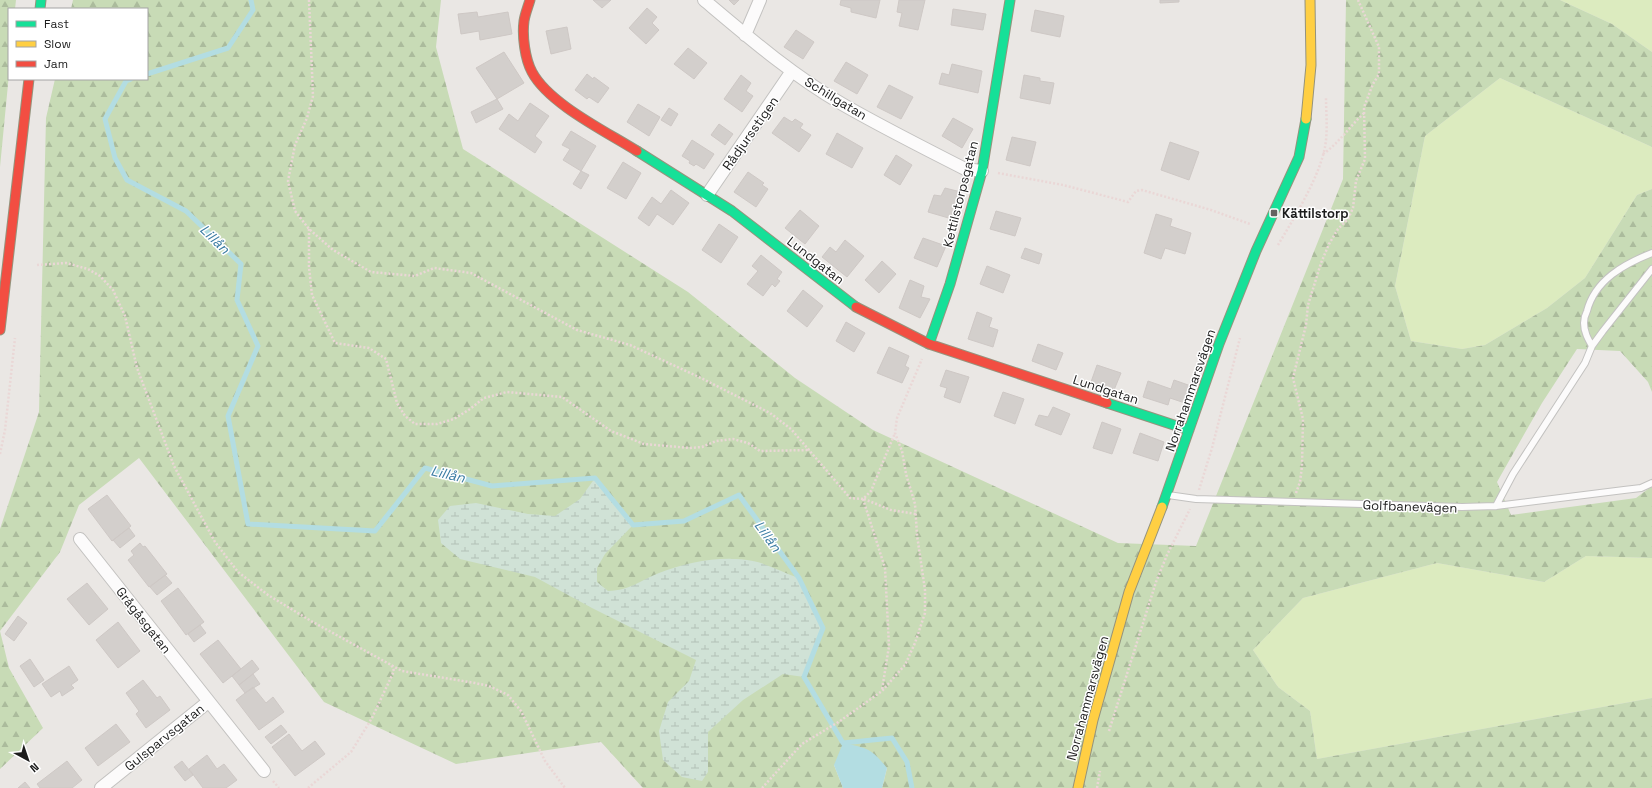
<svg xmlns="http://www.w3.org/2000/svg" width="1652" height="788" font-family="'Space Grotesk',sans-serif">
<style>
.grass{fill:#dcebbf}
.forest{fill:url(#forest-firs)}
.wetland{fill:url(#wetland-marsh)}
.water{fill:#b3dde2}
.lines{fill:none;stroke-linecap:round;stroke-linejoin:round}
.stream{stroke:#b3dde2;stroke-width:5}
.building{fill:#d3cfcc;stroke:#cec8c5}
.lane-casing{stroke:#c3c2c0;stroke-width:8}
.street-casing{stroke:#c3c2c0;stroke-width:14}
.fast-casing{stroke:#95937c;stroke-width:11}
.slow-casing{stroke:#95937c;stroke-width:11}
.jam-casing{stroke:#95937c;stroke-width:11}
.path{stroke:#ead7d6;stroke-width:2.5;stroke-dasharray:2 2;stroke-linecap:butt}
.lane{stroke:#fcfbfb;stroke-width:6}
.street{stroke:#fcfbfb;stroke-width:12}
.fast{stroke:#16e098;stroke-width:9}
.slow{stroke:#ffcf43;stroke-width:9}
.jam{stroke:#f24e42;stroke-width:9}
.poi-dot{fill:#646362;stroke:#fff;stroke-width:1.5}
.labels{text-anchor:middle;stroke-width:3;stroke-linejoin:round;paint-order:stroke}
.street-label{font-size:13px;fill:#1c1c1c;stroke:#fff}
.poi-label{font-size:13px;font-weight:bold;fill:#1c1c1c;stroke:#fff;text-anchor:start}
.water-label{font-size:14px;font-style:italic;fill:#3b7ca3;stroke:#fff}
</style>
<defs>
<pattern id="forest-firs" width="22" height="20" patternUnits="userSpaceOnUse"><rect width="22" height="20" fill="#c8dbb6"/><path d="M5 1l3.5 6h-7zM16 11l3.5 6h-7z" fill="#abbb9c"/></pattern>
<pattern id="wetland-marsh" width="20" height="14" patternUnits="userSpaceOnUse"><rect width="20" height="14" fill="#d0e2d6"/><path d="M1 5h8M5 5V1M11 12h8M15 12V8" fill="none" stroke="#b2c1b7"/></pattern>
</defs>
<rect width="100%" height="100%" fill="#eae7e4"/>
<path class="grass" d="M 1560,0 L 1652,0 L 1652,52 L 1612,24 Z
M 1500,78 L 1652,147 L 1652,189 L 1637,195 L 1585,278 L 1547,308 L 1485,345 L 1462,349 L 1411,341 L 1395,286 L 1425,136 Z
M 1586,556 L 1652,558 L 1652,698 L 1317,759 L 1310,711 L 1278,687 L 1253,650 L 1303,598 L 1437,563 L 1544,582 Z"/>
<path class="forest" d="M 0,0 L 16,0 L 15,9 L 9,9 L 9,74 L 0,167 Z
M 73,0 L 441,0 L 436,47 L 463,149 L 688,292 L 795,378 L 873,430 L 1118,543 L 1196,546 L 1343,179 L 1346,0 L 1560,0 L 1612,24 L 1652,52 L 1652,147 L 1500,78 L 1425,136 L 1395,286 L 1411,341 L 1462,349 L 1485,345 L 1547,308 L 1585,278 L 1637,195 L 1652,189 L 1652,392 L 1648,382 L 1620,351 L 1577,349 L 1542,403 L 1497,482 L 1511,515 L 1636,498 L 1652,486 L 1652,558 L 1586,556 L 1544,582 L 1437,563 L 1303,598 L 1253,650 L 1278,687 L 1310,711 L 1317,759 L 1652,698 L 1652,788 L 882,788 L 887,768 L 834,765 L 843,788 L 643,788 L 601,742 L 456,764 L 324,702 L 139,458 L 79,505 L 60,552 L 0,631 L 9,668 L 43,728 L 0,769 L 0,529 L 39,412 L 46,118 L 55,79 L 147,79 L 147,9 L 71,9 Z"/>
<path class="wetland" d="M 595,478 L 633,525 L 605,554 L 597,568 L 597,582 L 608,591 C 631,590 639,581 659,573 C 688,562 722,555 753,561 C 768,564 784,573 799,578 L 823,628 L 804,677 L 783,674 L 743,700 L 708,732 L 708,772 L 702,781 L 682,777 L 663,760 L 659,731 L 668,702 L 689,681 L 696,660 L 592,608 L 535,577 L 460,559 L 441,543 L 438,520 L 450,506 L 476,503 L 528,514 L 555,516 L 580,499 Z"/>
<path class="water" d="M 843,743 C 867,748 871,748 887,768 L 882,788 L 843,788 L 834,765 Z"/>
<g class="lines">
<path class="stream" d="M 147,74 L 228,48 L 253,10 L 251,0
M 131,79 L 126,81 L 105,119 L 115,158 L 127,180 L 186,211 L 241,264 L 237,300 L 258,346 L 228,416 L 248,524 L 375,531 L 425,468 L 492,486 L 595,478 L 633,525 L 684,521 L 739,495 L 799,578 L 823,628 L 804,677 L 843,743 L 892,738 L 907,762 L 912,788"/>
</g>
<path class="building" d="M 593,0 L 611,0 L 602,8 Z
M 729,0 L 739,0 L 734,5 Z
M 841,0 L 880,0 L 876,18 L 851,12 L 851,8 L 840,5 Z
M 899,0 L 925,0 L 918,30 L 899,26 L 902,13 L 897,12 Z
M 1160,0 L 1179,0 L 1179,2 L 1160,3 Z
M 647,8 L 657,17 L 652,23 L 659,30 L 646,44 L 629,28 Z
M 953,9 L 986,14 L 983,30 L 951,25 Z
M 1035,10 L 1064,16 L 1060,37 L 1031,31 Z
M 477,12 L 478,17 L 508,12 L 512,34 L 480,40 L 479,31 L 461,34 L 458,14 Z
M 567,27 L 571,49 L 551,54 L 546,31 Z
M 796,30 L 814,42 L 803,59 L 784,47 Z
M 688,48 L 707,63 L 694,79 L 674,64 Z
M 504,52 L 524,83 L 497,99 L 476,68 Z
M 846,62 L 868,75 L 857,94 L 834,81 Z
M 952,64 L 982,71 L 978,93 L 939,84 L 942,73 L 949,75 Z
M 587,74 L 593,79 L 594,77 L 609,88 L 598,103 L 589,97 L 587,99 L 575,90 Z
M 741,75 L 751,83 L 746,91 L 753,96 L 742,112 L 724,99 Z
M 1024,75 L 1040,78 L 1040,81 L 1054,83 L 1050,104 L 1020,98 Z
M 889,85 L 913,97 L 901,119 L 877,107 Z
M 497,99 L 503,109 L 476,123 L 471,112 Z
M 530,103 L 549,116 L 535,136 L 542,142 L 535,153 L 499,129 L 509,114 L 518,121 Z
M 638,104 L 660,117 L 649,136 L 627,122 Z
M 669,108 L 678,114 L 671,126 L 661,120 Z
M 784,117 L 792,122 L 795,119 L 803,124 L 800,128 L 811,135 L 799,152 L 772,133 Z
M 953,118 L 973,129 L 962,148 L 942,136 Z
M 719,124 L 733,134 L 725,145 L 711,135 Z
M 571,131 L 596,146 L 581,171 L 563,160 L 570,149 L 562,145 Z
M 837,133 L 863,148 L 852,168 L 826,154 Z
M 1012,137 L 1036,142 L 1030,166 L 1006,160 Z
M 692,140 L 714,154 L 704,169 L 696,164 L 694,166 L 689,163 L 690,161 L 682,156 Z
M 1170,142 L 1199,152 L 1189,180 L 1161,170 Z
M 896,155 L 912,165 L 900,185 L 884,175 Z
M 623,162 L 641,173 L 626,199 L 607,188 Z
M 581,171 L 589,175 L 581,189 L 573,184 Z
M 748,172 L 764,183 L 762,185 L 768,189 L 756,207 L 734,192 Z
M 945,188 L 961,192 L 952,219 L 928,212 L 934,195 L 941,196 Z
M 671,190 L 689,203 L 673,225 L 657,214 L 649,226 L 638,218 L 652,197 L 661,204 Z
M 800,210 L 819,226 L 805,244 L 785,228 Z
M 996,211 L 1021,218 L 1015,236 L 990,229 Z
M 1156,214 L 1172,219 L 1170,226 L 1191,233 L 1185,254 L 1165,248 L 1161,259 L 1144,253 Z
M 719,224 L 738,237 L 721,263 L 702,250 Z
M 923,238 L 946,246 L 937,267 L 914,258 Z
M 845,240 L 864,256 L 847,277 L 822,257 L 830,247 L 836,252 Z
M 1025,248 L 1042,254 L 1039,264 L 1021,258 Z
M 761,255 L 782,272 L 777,279 L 780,281 L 775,287 L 772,284 L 763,296 L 747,284 L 758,271 L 752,266 Z
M 882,261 L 896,274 L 879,293 L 865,280 Z
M 987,266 L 1010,275 L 1003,293 L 980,284 Z
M 910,280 L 924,286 L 921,297 L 930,299 L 920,318 L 899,308 Z
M 803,290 L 823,306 L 807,327 L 787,311 Z
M 977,312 L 992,318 L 989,327 L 998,330 L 993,347 L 968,339 Z
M 846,322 L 865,333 L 854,352 L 836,341 Z
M 1038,344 L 1063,353 L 1056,370 L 1032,361 Z
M 889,347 L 909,356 L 905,366 L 909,368 L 902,383 L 877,373 Z
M 1097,365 L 1121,373 L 1114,390 L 1091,382 Z
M 946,370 L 969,377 L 960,403 L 944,397 L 947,388 L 940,386 Z
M 1174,380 L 1191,386 L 1185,403 L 1170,398 L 1168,405 L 1143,397 L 1148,381 L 1171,389 Z
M 1003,392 L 1024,399 L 1015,424 L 994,416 Z
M 1053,407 L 1070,414 L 1061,435 L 1035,425 L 1039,415 L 1048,417 Z
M 1102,422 L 1121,429 L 1112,454 L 1093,448 Z
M 1140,433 L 1164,442 L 1158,461 L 1133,453 Z
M 107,495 L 131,526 L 112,541 L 88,509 Z
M 129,528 L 135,536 L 120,548 L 113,540 Z
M 140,543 L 143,547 L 145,546 L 167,574 L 149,587 L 128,560 L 134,555 L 131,551 Z
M 165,575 L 172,583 L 157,595 L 150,587 Z
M 87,583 L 108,609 L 89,625 L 67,599 Z
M 178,588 L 204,622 L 186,635 L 161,601 Z
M 18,616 L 27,623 L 14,641 L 5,634 Z
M 118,622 L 140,651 L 118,668 L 96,640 Z
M 200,625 L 206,633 L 194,642 L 188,634 Z
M 218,640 L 241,669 L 223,683 L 200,654 Z
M 30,659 L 44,680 L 34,687 L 20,666 Z
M 252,660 L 259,669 L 239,685 L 232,676 Z
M 69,666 L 78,680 L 71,685 L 74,688 L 62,696 L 60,691 L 51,697 L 42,684 Z
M 253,674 L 260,684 L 245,693 L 239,685 Z
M 143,680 L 157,698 L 160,696 L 170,710 L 146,728 L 136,714 L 139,711 L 126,693 Z
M 253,687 L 266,703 L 273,697 L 284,712 L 259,730 L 236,700 Z
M 116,724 L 130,742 L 98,766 L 85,748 Z
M 281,725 L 287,732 L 271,744 L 265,737 Z
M 289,734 L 302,751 L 315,741 L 325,754 L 295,776 L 272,747 Z
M 207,755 L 217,769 L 224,764 L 237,780 L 226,788 L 203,788 L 189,769 Z
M 67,761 L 82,780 L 72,788 L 40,788 L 37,784 Z
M 182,761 L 193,775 L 185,781 L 174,767 Z
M 25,782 L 30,788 L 18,788 Z"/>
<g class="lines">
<g class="lane-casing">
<path id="lane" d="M 1592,346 C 1588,339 1584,332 1584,323 C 1584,319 1585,315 1587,311 C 1595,280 1624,264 1652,253
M 1168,495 L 1196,499 L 1462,507 L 1496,506 L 1624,490 L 1641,488 L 1652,483
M 1496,506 L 1513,474 L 1585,363 L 1592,346 L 1603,331 L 1652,269"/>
</g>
<g class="street-casing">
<path id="street" d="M 704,0 C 748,37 792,75 842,104 C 882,127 924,148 965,169 L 982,171
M 745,35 L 760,0
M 707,195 L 792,71
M 80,539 L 264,771
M 101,788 L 208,702"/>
</g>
<g class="fast-casing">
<path id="fast" d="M 40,9 L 41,0
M 637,151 L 732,211 L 856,307
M 929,344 L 950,284 L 982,171 L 1010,0
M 1107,403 L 1189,430
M 1162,507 L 1219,344 L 1256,251 L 1299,157 L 1306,119"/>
</g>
<g class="slow-casing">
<path id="slow" d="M 1306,119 L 1311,65 L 1310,0
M 1078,788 L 1093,720 L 1129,592 L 1162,507"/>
</g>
<g class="jam-casing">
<path id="jam" d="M 530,0 C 528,7 525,14 524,21 C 522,36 525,59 532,72 C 549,104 607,132 637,151
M 856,307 L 929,344 L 1107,403
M 0,330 L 29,79"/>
</g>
<path class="path" d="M 309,0 L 313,96 L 307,118 L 295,145 L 288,181 L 295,211 L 309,229 L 333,250 L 371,272 L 415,276 L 434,268 L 471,273 L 577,330 L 630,345 L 701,378 L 770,413 L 791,429 L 850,498 L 863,499 L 871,491 L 895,433
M 1323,154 C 1339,143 1350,126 1364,113
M 998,173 L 1063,185 L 1128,202 L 1136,191 L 1142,190 L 1211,210 L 1250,224
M 309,229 L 309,267 L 312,295 L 335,343 L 369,348 L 386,359 L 397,403 L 405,416 L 415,424 L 437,424 L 454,419 L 470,409 L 484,398 L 507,392 L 562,397 L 611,431 L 644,444 L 690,448 L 702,447 L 716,441 L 733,439 L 748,443 L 760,451 L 810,450
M 1278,245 C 1294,218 1319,178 1325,147 C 1328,131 1326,113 1326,97
M 37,265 L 66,263 L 88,269 L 100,276 L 113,290 L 125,316 L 137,368 L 174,466 L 215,542 L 238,572 L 268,595 L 311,621 L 402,671 L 475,683 L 489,686 L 508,695 L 521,711 L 545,761 L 565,788
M 0,454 L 5,430 L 15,338
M 1199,490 L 1212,448 L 1240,338
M 1296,493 L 1300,482 L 1302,466 L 1303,419 L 1293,378 L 1306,325 L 1308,305 L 1321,263 L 1329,244 L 1338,229 L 1348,219 L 1353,208 L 1356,181 L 1365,159 L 1364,107 L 1373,84 L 1379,74 L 1379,47 L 1358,0
M 863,499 L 885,568 L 889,646 L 882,690
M 864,499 L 891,510 L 916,514
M 1109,731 L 1156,582 L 1167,555 L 1190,509
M 273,781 L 279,788
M 308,788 L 351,752 L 372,718 L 394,671 L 391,664
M 762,788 L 802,744 L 840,721 L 882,691 L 905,665 L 915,643 L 925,613 L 925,590 L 917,535 L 915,504 L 906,474 L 902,451 L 895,433 L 897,418 L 922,359
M 1097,788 L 1100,771"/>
<use href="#lane" class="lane"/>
<use href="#street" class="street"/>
<use href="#fast" class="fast"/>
<use href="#slow" class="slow"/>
<use href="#jam" class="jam"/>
</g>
<rect class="poi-dot" x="1270" y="209" width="8" height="8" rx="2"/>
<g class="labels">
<g class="street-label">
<text transform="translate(836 98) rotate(31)" y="5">Schillgatan</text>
<text transform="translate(750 133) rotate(-55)" y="5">Rådjursstigen</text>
<text transform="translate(960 194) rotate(-76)" y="5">Kettilstorpsgatan</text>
<text transform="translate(816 260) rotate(38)" y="5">Lundgatan</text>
<text transform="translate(1106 389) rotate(18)" y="5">Lundgatan</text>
<text transform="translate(1190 390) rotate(-71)" y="5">Norrahammarsvägen</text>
<text transform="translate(1410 506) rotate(2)" y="5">Golfbanevägen</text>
<text transform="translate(144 620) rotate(52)" y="5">Grågåsgatan</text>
<text transform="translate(1087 698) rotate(-75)" y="5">Norrahammarsvägen</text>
<text transform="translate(164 737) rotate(-39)" y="5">Gulsparvsgatan</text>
</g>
<g class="poi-label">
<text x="1282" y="218">Kättilstorp</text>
</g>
<g class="water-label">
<text transform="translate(215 239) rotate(44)" y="5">Lillån</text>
<text transform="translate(448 474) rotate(13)" y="5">Lillån</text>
<text transform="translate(768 536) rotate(54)" y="5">Lillån</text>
</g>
</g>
<rect x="8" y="8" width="140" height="72" fill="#ffffff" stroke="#a4a4a4"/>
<rect x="16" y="21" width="20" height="6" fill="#16e098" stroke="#a4a4a4"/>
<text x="44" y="28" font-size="12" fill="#1c1c1c">Fast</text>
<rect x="16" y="41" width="20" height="6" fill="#ffcf43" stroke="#a4a4a4"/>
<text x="44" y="48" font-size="12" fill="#1c1c1c">Slow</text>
<rect x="16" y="61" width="20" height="6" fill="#f24e42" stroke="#a4a4a4"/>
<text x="44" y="68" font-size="12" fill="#1c1c1c">Jam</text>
<g transform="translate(28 760) rotate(140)" stroke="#ffffff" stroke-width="3" paint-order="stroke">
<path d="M0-3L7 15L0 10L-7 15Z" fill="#1c1c1c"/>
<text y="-6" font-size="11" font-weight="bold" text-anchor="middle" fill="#1c1c1c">N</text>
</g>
</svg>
